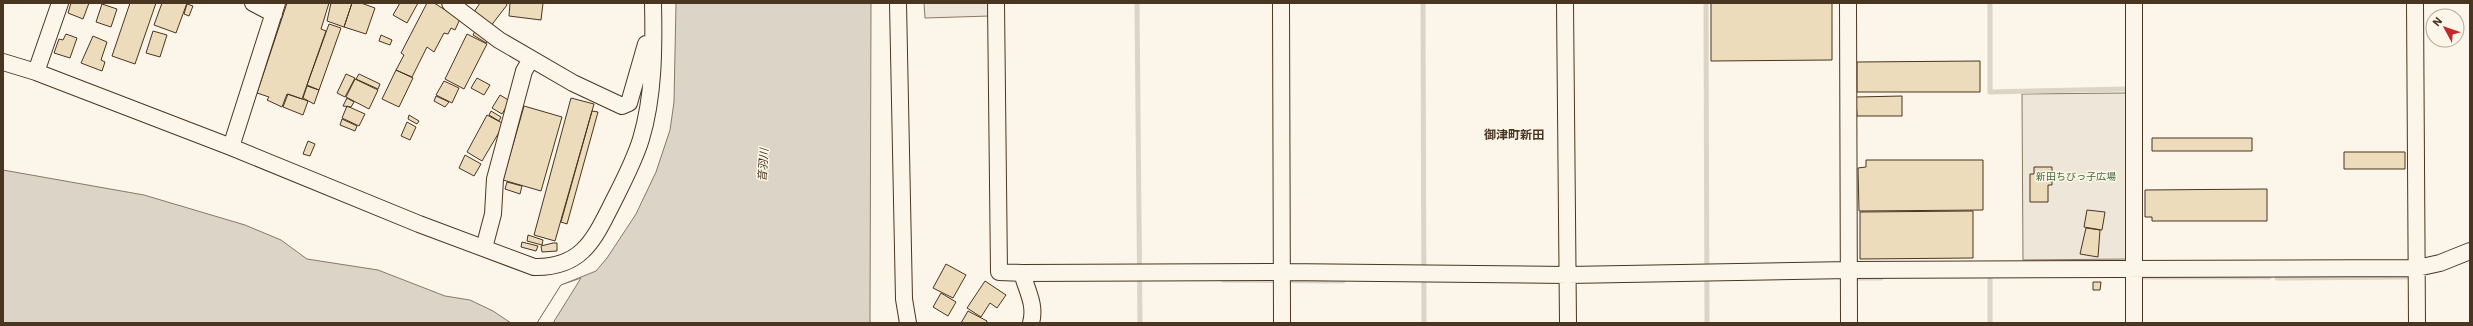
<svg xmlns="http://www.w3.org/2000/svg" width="2473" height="326" font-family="'IBM Plex Sans','Noto Sans JP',sans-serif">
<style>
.green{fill:#ede6d9;stroke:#887966}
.water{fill:#dcd4c6;stroke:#887966}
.pier{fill:#fbf6e9;stroke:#887966}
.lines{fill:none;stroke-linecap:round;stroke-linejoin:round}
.stream{stroke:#dcd4c6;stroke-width:5}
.building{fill:#ecdcbc;stroke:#4a3520}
.street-casing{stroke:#4a3520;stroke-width:18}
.street{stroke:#fbf6e9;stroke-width:16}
.labels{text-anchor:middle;stroke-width:3;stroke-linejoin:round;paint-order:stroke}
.park-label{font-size:10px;fill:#436837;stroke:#fbf6e9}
.water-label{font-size:11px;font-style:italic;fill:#4a3520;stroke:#fbf6e9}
.quarter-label{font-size:12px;font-weight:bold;fill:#4a3520;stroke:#fbf6e9}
</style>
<rect width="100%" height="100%" fill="#fbf6e9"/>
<path class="green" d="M 924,3 L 990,3 L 990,16 L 925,18 Z
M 2129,93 L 2130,259 L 2023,260 L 2022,94 Z"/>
<path class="water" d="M 676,3 L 871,3 L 870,323 L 537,323 L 561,285 L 596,271 L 607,258 L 636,214 L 656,172 L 670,130 L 674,102 Z
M 3,170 L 144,195 L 245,225 L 281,240 L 307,259 L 378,270 L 445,296 L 470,300 L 493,311 L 511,323 L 3,323 Z"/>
<path class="pier" d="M 581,278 L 553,323 L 537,323 L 561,285 Z"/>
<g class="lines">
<path class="stream" d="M 1137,3 L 1140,323
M 1423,3 L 1424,323
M 1706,3 L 1707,323
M 1990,3 L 1990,92 L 2125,89
M 1990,277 L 1990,323
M 2143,277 L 2269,277
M 1851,278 L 1881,278
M 2277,278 L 2407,277
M 1223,280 L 1343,281"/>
</g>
<path class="building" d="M 71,3 L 89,3 L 83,19 L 68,13 Z
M 130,3 L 156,3 L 135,64 L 112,56 Z
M 162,3 L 187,3 L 176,33 L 154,25 Z
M 287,3 L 329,3 L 321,29 L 326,31 L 302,99 L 287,94 L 282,107 L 267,100 L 269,97 L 257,93 Z
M 331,3 L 352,3 L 344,27 L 327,21 Z
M 352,3 L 361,3 L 375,8 L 366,34 L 344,27 Z
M 400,3 L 418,3 L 407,23 L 393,15 Z
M 427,3 L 434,3 L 460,19 L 455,30 L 451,28 L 448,34 L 444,33 L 434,52 L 427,47 L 412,77 L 396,70 L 404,55 L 401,53 Z
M 480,3 L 506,3 L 507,5 L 490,27 L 472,15 Z
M 510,3 L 543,3 L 541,20 L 509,16 Z
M 1711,3 L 1832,3 L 1832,60 L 1711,61 Z
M 102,4 L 117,9 L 111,27 L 96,22 Z
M 187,4 L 193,6 L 189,16 L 184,14 Z
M 329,24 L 341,28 L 319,90 L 307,85 Z
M 476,29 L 489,39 L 486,43 L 473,35 Z
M 153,31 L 167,35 L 160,57 L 146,53 Z
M 66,34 L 77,38 L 70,58 L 54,53 L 59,39 L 63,40 Z
M 467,34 L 487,44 L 464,89 L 445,79 Z
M 381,35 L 392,40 L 390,45 L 379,41 Z
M 93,36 L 107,42 L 101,60 L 105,62 L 102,71 L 81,63 Z
M 1980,61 L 1980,92 L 1857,92 L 1857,62 Z
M 396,70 L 413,78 L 399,107 L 382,99 Z
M 346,74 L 355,78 L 345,97 L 337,93 Z
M 359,74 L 380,84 L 378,89 L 356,79 Z
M 477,78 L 490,85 L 484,95 L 471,88 Z
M 355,79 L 378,90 L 369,109 L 346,97 Z
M 444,81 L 459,88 L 452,103 L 436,95 Z
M 307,86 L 319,90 L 314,104 L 303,98 Z
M 288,94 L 308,101 L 303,115 L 283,107 Z
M 500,95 L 510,101 L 502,114 L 492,108 Z
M 436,96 L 449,102 L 445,107 L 434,101 Z
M 1902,96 L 1902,116 L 1857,116 L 1856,97 Z
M 347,98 L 354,102 L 351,107 L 343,106 Z
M 571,98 L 594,104 L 555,241 L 534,235 Z
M 347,106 L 365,114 L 359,126 L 342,118 Z
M 524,106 L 562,117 L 541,191 L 503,180 Z
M 491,111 L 501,117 L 499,121 L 489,115 Z
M 592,111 L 598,112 L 567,224 L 561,222 Z
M 409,115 L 419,121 L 417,124 L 408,119 Z
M 487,115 L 504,124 L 482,161 L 467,152 Z
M 342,119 L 357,126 L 355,131 L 340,125 Z
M 407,122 L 416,127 L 410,140 L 401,136 Z
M 2152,138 L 2252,138 L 2252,151 L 2152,151 Z
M 308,141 L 315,144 L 310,156 L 303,154 Z
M 2344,152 L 2405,152 L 2405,169 L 2344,169 Z
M 465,155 L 481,164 L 474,176 L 459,168 Z
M 1866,160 L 1983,160 L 1983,210 L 1859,211 L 1858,168 L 1866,167 Z
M 2034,167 L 2052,167 L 2052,185 L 2048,185 L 2048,202 L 2030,202 L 2030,174 L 2034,174 Z
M 507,182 L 522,186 L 520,194 L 505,189 Z
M 2267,189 L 2267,221 L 2152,221 L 2152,217 L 2145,217 L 2145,190 Z
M 2087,210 L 2105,212 L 2102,230 L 2084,227 Z
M 1973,211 L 1973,258 L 1860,259 L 1860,212 Z
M 2086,228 L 2100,230 L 2098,257 L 2080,254 Z
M 528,235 L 543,240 L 542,245 L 527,241 Z
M 522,242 L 538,246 L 536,251 L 521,247 Z
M 553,243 L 557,243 L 557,251 L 542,252 L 541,246 Z
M 946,264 L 966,275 L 953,298 L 933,288 Z
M 985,281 L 1006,295 L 997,308 L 990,303 L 981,317 L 967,308 Z
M 2093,282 L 2101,282 L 2100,290 L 2093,290 Z
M 941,293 L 956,302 L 948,316 L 933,307 Z
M 968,311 L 987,321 L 986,323 L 961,323 Z"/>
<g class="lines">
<g class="street-casing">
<path id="street" d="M 253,3 L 274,14
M 450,3 L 499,40 L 573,83 L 622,106 L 629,103 L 646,44
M 898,3 L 904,299 L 908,323
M 996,3 L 999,272 L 1022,273 C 1027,291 1036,305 1031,323
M 1281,3 L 1282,323
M 1565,3 L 1568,323
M 1848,3 L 1849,323
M 2134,3 L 2134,323
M 2415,3 L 2417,323
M 3,62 L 36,72 L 231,147 L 419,224 L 534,267 C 580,268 593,242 611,206 C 622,184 634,162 641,139 C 654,96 654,47 653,3
M 36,72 L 60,3
M 231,147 L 277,3
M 484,248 L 493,214 L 495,179 L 524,71 L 531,59
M 1022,273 L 1283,272 L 1568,275 L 1850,270 L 2417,268 L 2440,263 L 2470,251"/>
</g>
<use href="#street" class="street"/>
</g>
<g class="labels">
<g class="park-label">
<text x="2076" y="180">新田ちびっ子広場</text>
</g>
<g class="water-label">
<text transform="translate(763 165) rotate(-86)" y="4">音羽川</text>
</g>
<g class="quarter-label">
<text x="1514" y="139">御津町新田</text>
</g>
</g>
<rect width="2473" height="326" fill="none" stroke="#4a3520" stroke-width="8"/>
<g transform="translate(2445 28) rotate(310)"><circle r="19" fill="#fbf6e9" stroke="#b4a999"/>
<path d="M0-3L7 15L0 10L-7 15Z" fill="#c62828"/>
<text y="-6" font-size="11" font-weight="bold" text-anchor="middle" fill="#4a3520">N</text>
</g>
</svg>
